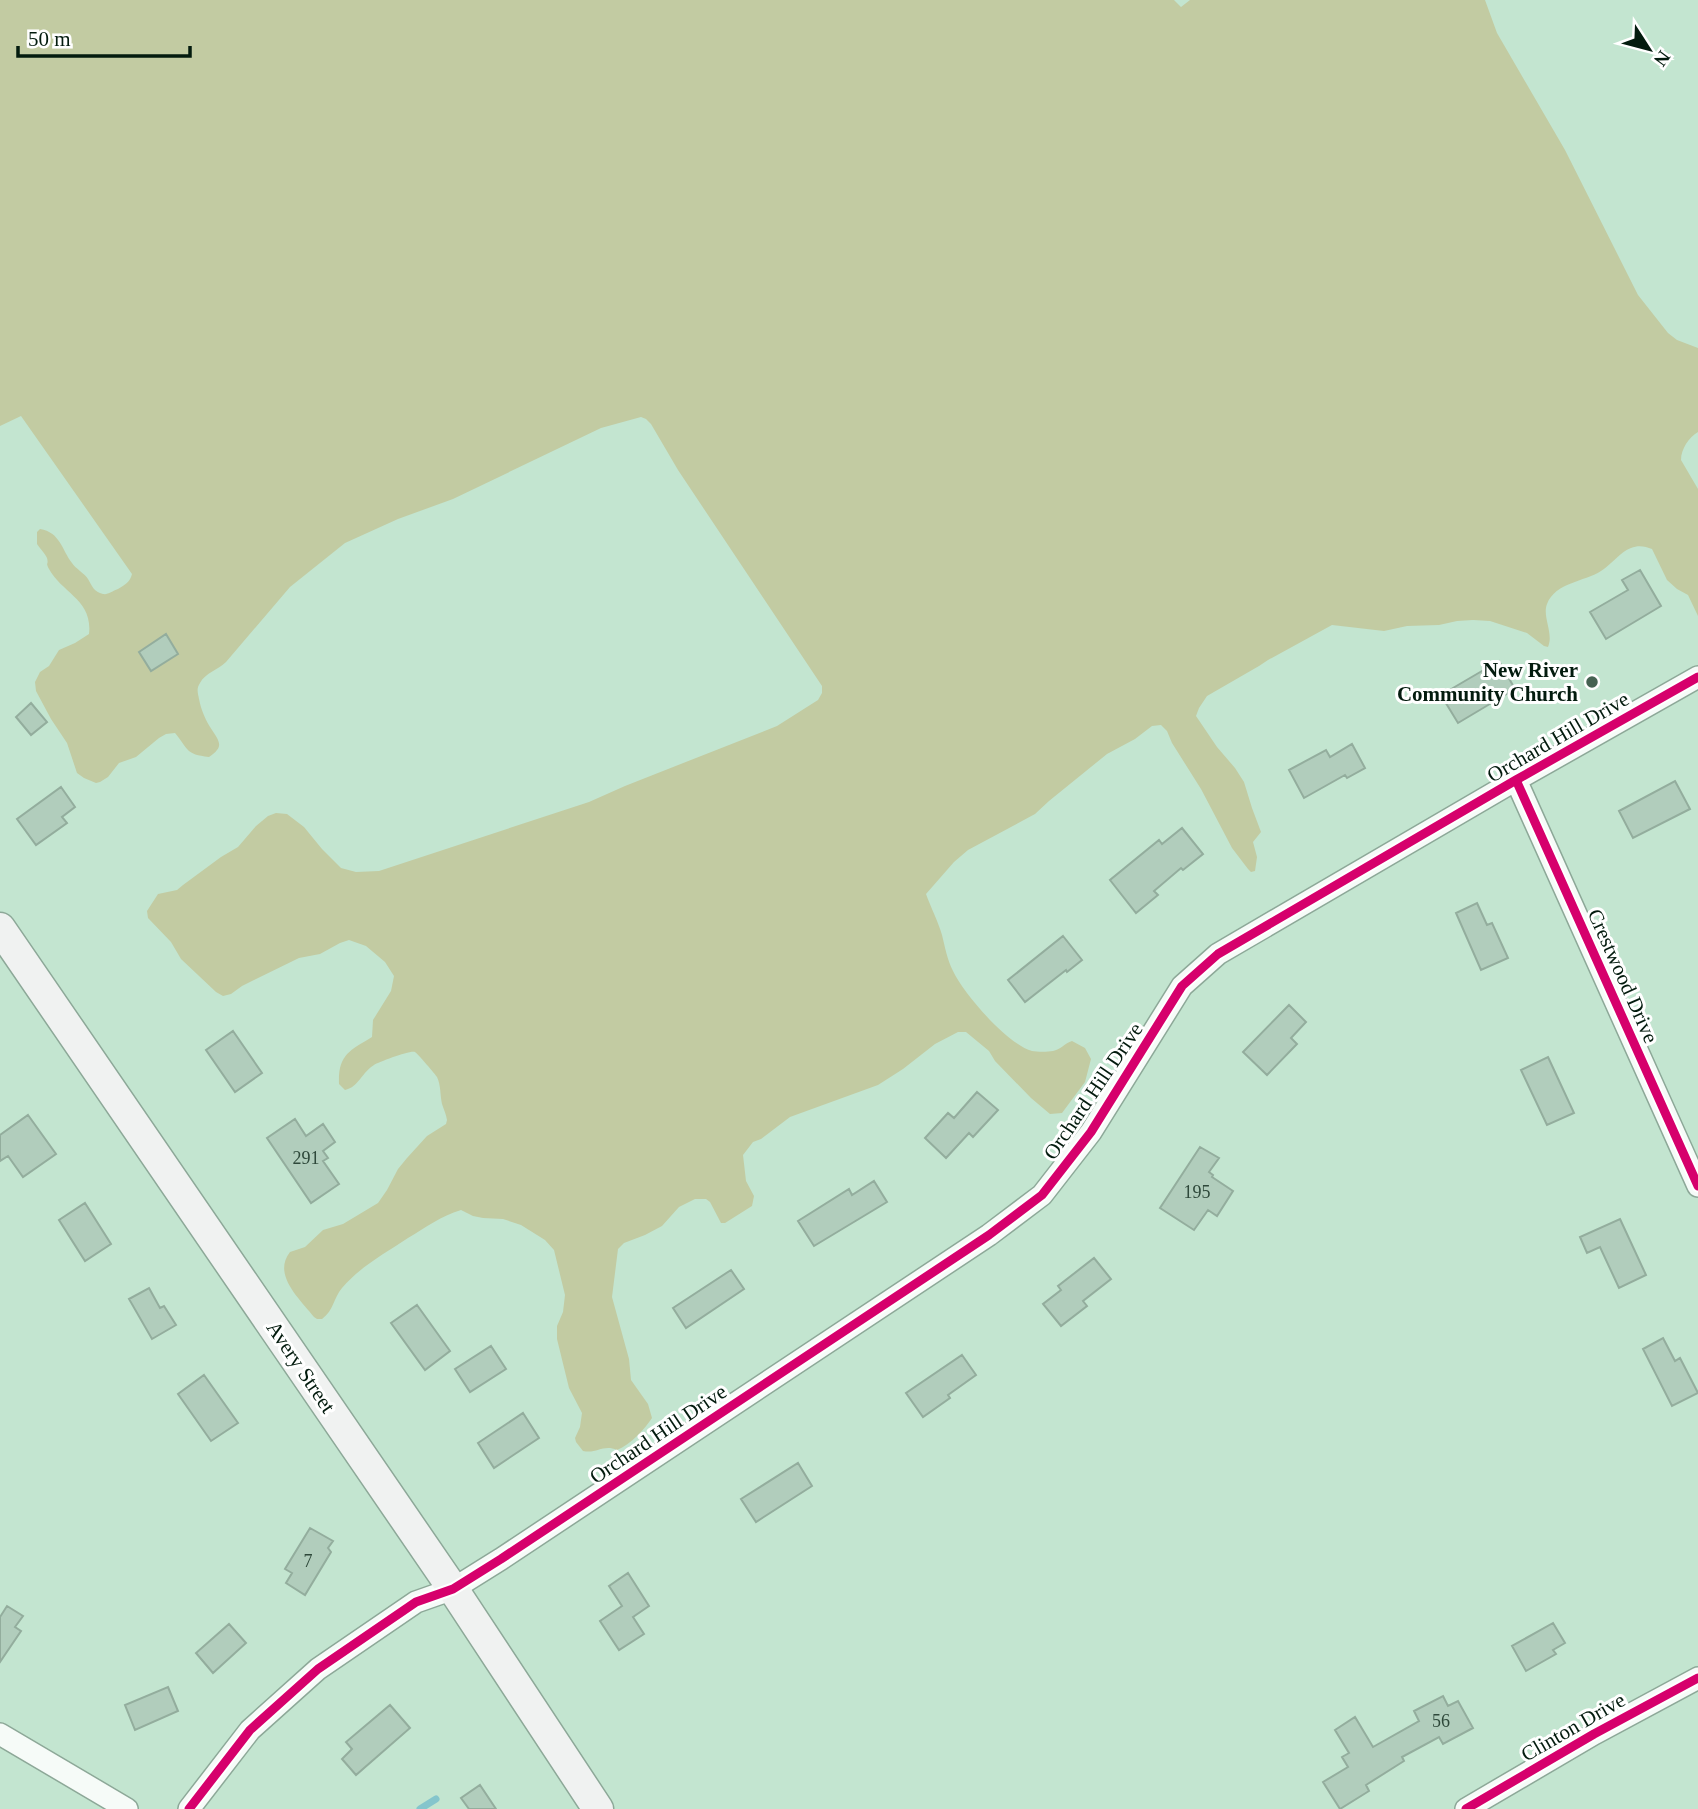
<svg xmlns="http://www.w3.org/2000/svg" width="1698" height="1809" font-family="'Times New Roman',serif">
<style>
.green{fill:#c2cba2}
.lines{fill:none;stroke-linecap:round;stroke-linejoin:round}
.stream{stroke:#85c5cc;stroke-width:7}
.building{fill:#b1cdbc;stroke:#93ad9d;stroke-width:2}
.minor-casing{stroke:#8da898;stroke-width:24}
.secondary-casing{stroke:#8da898;stroke-width:33}
.minor{stroke:#f6fbf8;stroke-width:21}
.secondary{stroke:#f0f2f1;stroke-width:30}
.cycleway-casing{stroke:#fff;stroke-width:13}
.cycleway{stroke:#d6006c;stroke-width:9}
.poi-dot{fill:#466252;stroke:#fff;stroke-width:2.5}
.labels{text-anchor:middle;stroke-width:6;stroke-linejoin:round;paint-order:stroke}
.number-label{font-size:18px;fill:#2e483a}
.poi-label{font-size:21px;font-weight:bold;fill:#031b0e;stroke:#fff;text-anchor:end}
.street-label{font-size:21px;fill:#031b0e;stroke:#fff}
</style>
<rect width="100%" height="100%" fill="#c3e5d0"/>
<path class="green" d="M 0,0 L 1174,0 L 1181,7 L 1190,0 L 1485,0 L 1497,33 L 1565,150 L 1638,295 L 1668,333 L 1677,340 L 1698,348 L 1698,432 C 1689,437 1681,449 1681,460 L 1698,489 L 1698,616 L 1688,595 L 1677,589 L 1667,580 L 1652,549 C 1645,546 1638,545 1631,548 C 1620,552 1612,564 1601,571 C 1584,582 1556,582 1547,604 C 1542,617 1554,633 1548,647 L 1544,646 L 1527,633 L 1490,621 L 1473,620 L 1457,621 L 1439,625 L 1407,626 L 1384,631 L 1332,625 L 1268,660 L 1259,666 L 1207,696 L 1199,708 L 1196,716 L 1217,747 L 1235,768 L 1244,782 L 1252,808 L 1261,832 L 1253,842 L 1257,857 L 1255,871 L 1251,872 L 1248,869 L 1232,848 L 1201,789 L 1172,743 L 1167,731 L 1161,725 L 1152,726 L 1135,739 L 1107,754 L 1049,801 L 1035,814 L 968,850 L 954,862 L 926,894 C 931,908 938,921 942,935 C 945,947 947,959 953,971 C 964,994 1007,1044 1032,1051 C 1037,1052 1048,1052 1053,1051 C 1060,1050 1065,1043 1072,1041 L 1085,1048 L 1091,1059 L 1085,1082 L 1062,1113 L 1050,1114 L 1031,1098 L 995,1061 L 989,1051 L 966,1032 L 958,1032 L 935,1044 L 903,1069 L 878,1085 L 790,1117 L 761,1139 L 753,1142 L 743,1155 L 746,1181 L 754,1196 L 752,1206 L 725,1223 L 721,1223 L 710,1202 L 706,1199 L 695,1199 L 679,1207 L 662,1226 L 645,1235 L 624,1243 L 618,1249 L 612,1297 L 629,1359 L 631,1380 L 648,1404 L 652,1418 C 644,1430 631,1444 617,1450 C 603,1444 597,1454 583,1451 L 576,1442 L 575,1438 L 580,1427 L 582,1413 L 569,1388 L 557,1339 L 557,1326 L 563,1312 L 565,1295 L 554,1250 L 545,1240 L 521,1225 L 503,1219 L 483,1218 L 473,1216 L 461,1210 C 441,1216 425,1228 408,1238 C 384,1254 361,1266 342,1288 C 333,1299 334,1310 322,1319 L 317,1319 L 314,1317 C 300,1299 272,1275 290,1252 L 305,1247 L 323,1230 L 343,1224 L 378,1203 L 387,1190 L 398,1169 L 407,1158 L 427,1136 L 446,1124 L 447,1120 C 446,1114 444,1110 442,1104 C 440,1096 441,1085 437,1077 C 436,1075 417,1053 415,1052 C 410,1050 379,1062 374,1065 C 362,1072 359,1087 345,1090 L 339,1084 C 338,1055 349,1051 372,1037 L 373,1020 L 391,991 L 394,976 L 385,962 L 366,946 L 349,940 L 340,943 L 320,954 L 299,958 L 242,986 L 231,994 L 223,996 L 216,992 L 181,959 L 171,942 L 148,918 L 147,911 L 158,894 L 177,890 L 183,885 L 221,857 L 238,847 L 256,826 L 268,816 L 276,813 L 287,814 L 304,827 L 322,849 L 341,868 L 356,872 L 379,871 L 589,802 L 625,786 L 777,726 L 818,700 L 822,693 L 822,686 L 678,470 L 651,424 L 646,419 L 641,417 L 601,428 L 453,499 L 398,519 L 345,543 L 290,587 L 226,662 C 218,670 205,673 200,683 C 196,689 198,693 199,699 C 201,710 206,721 212,730 C 220,742 224,747 209,757 C 185,754 189,750 175,733 L 166,734 L 159,738 L 136,757 L 119,763 L 108,777 L 100,782 L 96,783 L 84,778 L 77,773 L 67,743 L 51,719 L 36,691 L 35,682 L 40,672 L 49,666 L 59,650 L 75,643 L 89,634 C 93,600 62,593 49,569 C 45,561 49,566 47,558 C 45,553 40,549 37,544 L 37,532 L 40,529 C 60,532 62,550 72,563 C 76,569 84,573 88,579 C 92,586 94,592 103,594 C 108,595 112,591 118,589 C 125,585 130,582 132,574 L 21,416 L 0,426 Z"/>
<g class="lines">
<path class="stream" d="M 420,1809 L 436,1799"/>
</g>
<path class="building" d="M 1640,570 L 1661,606 L 1606,639 L 1590,612 L 1628,590 L 1622,580 Z
M 166,634 L 178,654 L 151,671 L 139,652 Z
M 1499,661 L 1515,689 L 1458,723 L 1441,695 Z
M 31,703 L 47,722 L 31,735 L 16,717 Z
M 1352,744 L 1365,768 L 1347,778 L 1345,775 L 1304,798 L 1289,770 L 1326,750 L 1330,757 Z
M 1675,781 L 1690,809 L 1633,838 L 1619,811 Z
M 61,787 L 75,807 L 62,817 L 67,823 L 36,845 L 17,819 Z
M 1182,828 L 1203,854 L 1183,870 L 1181,868 L 1154,891 L 1158,895 L 1136,913 L 1110,880 L 1159,840 L 1162,844 Z
M 1477,903 L 1487,925 L 1492,923 L 1508,958 L 1481,970 L 1456,913 Z
M 1063,936 L 1082,960 L 1067,972 L 1066,970 L 1025,1002 L 1008,980 Z
M 1289,1005 L 1306,1022 L 1291,1038 L 1297,1044 L 1267,1075 L 1243,1052 Z
M 233,1031 L 262,1073 L 235,1092 L 206,1050 Z
M 1548,1057 L 1574,1113 L 1547,1125 L 1521,1070 Z
M 977,1092 L 998,1110 L 973,1137 L 969,1133 L 946,1158 L 925,1138 L 948,1113 L 954,1118 Z
M 28,1115 L 56,1154 L 23,1177 L 8,1156 L 0,1161 L 0,1135 Z
M 295,1119 L 306,1136 L 323,1124 L 335,1142 L 323,1151 L 328,1158 L 323,1161 L 339,1184 L 311,1203 L 267,1138 Z
M 1200,1147 L 1219,1158 L 1209,1172 L 1213,1175 L 1212,1177 L 1233,1191 L 1217,1216 L 1208,1210 L 1194,1230 L 1160,1208 Z
M 874,1181 L 887,1202 L 814,1246 L 798,1221 L 849,1189 L 852,1195 Z
M 85,1203 L 111,1244 L 85,1261 L 59,1220 Z
M 1620,1219 L 1646,1275 L 1619,1288 L 1600,1247 L 1587,1253 L 1580,1237 Z
M 1094,1258 L 1111,1279 L 1083,1301 L 1087,1306 L 1061,1326 L 1043,1304 L 1061,1290 L 1058,1286 Z
M 731,1270 L 744,1289 L 686,1328 L 673,1308 Z
M 149,1288 L 160,1308 L 164,1306 L 176,1325 L 152,1339 L 129,1299 Z
M 417,1305 L 450,1351 L 425,1370 L 391,1323 Z
M 1663,1338 L 1675,1361 L 1680,1358 L 1698,1393 L 1672,1406 L 1643,1349 Z
M 491,1346 L 506,1369 L 470,1392 L 455,1369 Z
M 962,1355 L 976,1375 L 948,1395 L 950,1398 L 923,1417 L 906,1393 Z
M 204,1375 L 238,1423 L 211,1441 L 178,1394 Z
M 523,1413 L 539,1438 L 494,1468 L 478,1443 Z
M 798,1463 L 812,1486 L 756,1522 L 741,1499 Z
M 310,1528 L 333,1541 L 328,1548 L 331,1552 L 305,1595 L 286,1583 L 292,1573 L 285,1569 Z
M 628,1573 L 649,1606 L 633,1617 L 644,1634 L 619,1650 L 600,1621 L 622,1606 L 609,1586 Z
M 7,1606 L 23,1616 L 15,1627 L 21,1631 L 0,1662 L 0,1617 Z
M 1553,1623 L 1565,1643 L 1553,1650 L 1556,1654 L 1526,1671 L 1512,1646 Z
M 229,1624 L 246,1643 L 213,1673 L 196,1653 Z
M 168,1687 L 178,1711 L 135,1730 L 125,1705 Z
M 1443,1696 L 1448,1706 L 1458,1701 L 1473,1728 L 1443,1744 L 1439,1737 L 1402,1757 L 1404,1761 L 1366,1785 L 1369,1791 L 1340,1809 L 1323,1782 L 1348,1767 L 1342,1757 L 1349,1753 L 1335,1730 L 1355,1717 L 1373,1747 L 1419,1721 L 1414,1711 Z
M 390,1705 L 410,1728 L 356,1775 L 342,1759 L 352,1749 L 346,1742 Z
M 480,1785 L 496,1809 L 469,1809 L 461,1798 Z"/>
<g class="lines">
<g class="minor-casing">
<path id="minor" d="M 1516,780 L 1698,1186
M 0,1734 L 127,1809
M 189,1809 L 250,1730 L 318,1669 L 416,1602 L 453,1589 L 501,1559 L 989,1235 L 1042,1195 L 1091,1132 L 1182,986 L 1218,954 L 1516,780 L 1698,677
M 1466,1809 L 1594,1734 L 1698,1678"/>
</g>
<g class="secondary-casing">
<path id="secondary" d="M 0,928 L 453,1589 L 598,1809"/>
</g>
<use href="#minor" class="minor"/>
<use href="#secondary" class="secondary"/>
<g class="cycleway-casing">
<path id="cycleway" d="M 1516,780 L 1698,1186
M 189,1809 L 250,1730 L 318,1669 L 416,1602 L 453,1589 L 501,1559 L 989,1235 L 1042,1195 L 1091,1132 L 1182,986 L 1218,954 L 1516,780 L 1698,677
M 1466,1809 L 1594,1734 L 1698,1678"/>
</g>
<use href="#cycleway" class="cycleway"/>
</g>
<circle class="poi-dot" cx="1592" cy="682" r="7"/>
<g class="labels">
<g class="number-label">
<text x="306" y="1164">291</text>
<text x="1197" y="1198">195</text>
<text x="308" y="1567">7</text>
<text x="1441" y="1727">56</text>
</g>
<g class="poi-label">
<text x="1578" y="677">New River<tspan x="1578" dy="24">Community Church</tspan></text>
</g>
<g class="street-label">
<text transform="translate(1558 737) rotate(-30)" y="7">Orchard Hill Drive</text>
<text transform="translate(1623 976) rotate(66)" y="7">Crestwood Drive</text>
<text transform="translate(1093 1091) rotate(-56)" y="7">Orchard Hill Drive</text>
<text transform="translate(301 1367) rotate(56)" y="7">Avery Street</text>
<text transform="translate(658 1434) rotate(-34)" y="7">Orchard Hill Drive</text>
<text transform="translate(1573 1727) rotate(-30)" y="7">Clinton Drive</text>
</g>
</g>
<g transform="translate(1649 49) rotate(126)" stroke="#ffffff" stroke-width="5" paint-order="stroke">
<path d="M0-5L12 26L0 18L-12 26Z" fill="#031b0e"/>
<text y="-10" font-size="19" font-weight="bold" text-anchor="middle" fill="#031b0e">N</text>
</g>
<path d="M18 46v10h172v-10" fill="none" stroke="#031b0e" stroke-width="3.5"/>
<text x="28" y="46" font-size="21" fill="#031b0e" stroke="#ffffff" stroke-width="5" paint-order="stroke">50 m</text>
</svg>
